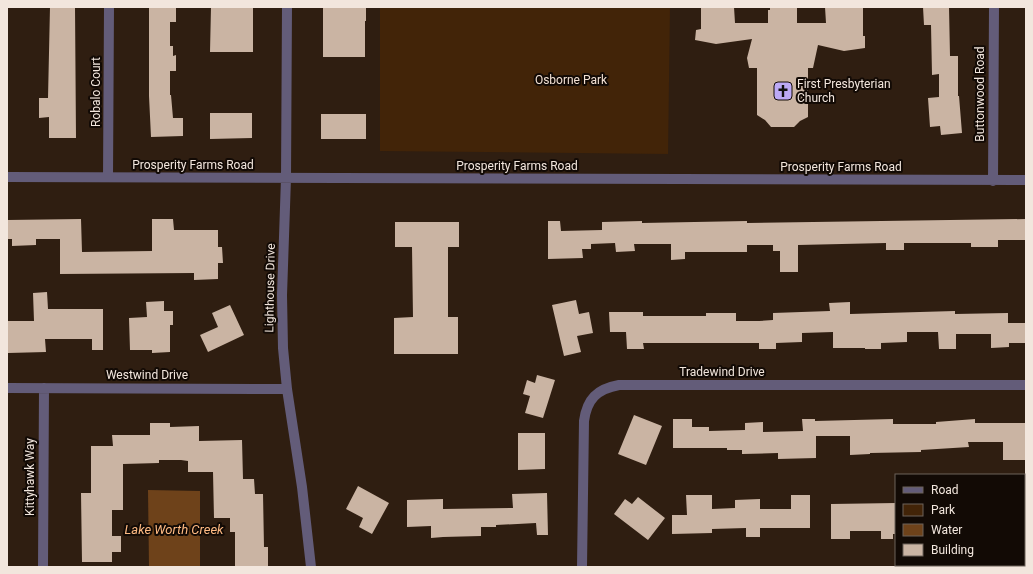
<svg xmlns="http://www.w3.org/2000/svg" width="1033" height="574" font-family="Roboto,sans-serif">
<style>
.green{fill:#422408}
.water{fill:#6e421a}
.building{fill:#cab4a3}
.lines{fill:none;stroke-linecap:round;stroke-linejoin:round}
.minor{stroke:#635c79;stroke-width:10}
.labels{text-anchor:middle;stroke-width:4;stroke-linejoin:round;paint-order:stroke}
.park-label{font-size:12px;fill:#f2e0d3;stroke:#120a05}
.poi-label{font-size:12px;fill:#f2e6dd;stroke:#120a05;text-anchor:start}
.street-label{font-size:12px;fill:#f2e6dd;stroke:#120a05}
.water-label{font-size:13px;font-style:italic;fill:#feba83;stroke:#120a05}
</style>
<rect width="100%" height="100%" fill="#2f1e11"/>
<path class="green" d="M 380,7 L 670,7 L 668,154 L 380,151 Z"/>
<path class="water" d="M 148,490 L 200,491 L 200,567 L 149,567 Z"/>
<path class="building" d="M 50,7 L 75,7 L 76,138 L 49,138 L 49,117 L 39,118 L 39,98 L 48,98 Z
M 149,7 L 176,7 L 176,22 L 170,22 L 170,46 L 173,46 L 173,56 L 176,55 L 176,71 L 170,71 L 170,95 L 171,95 L 173,118 L 183,118 L 183,136 L 151,137 L 149,96 Z
M 211,7 L 253,7 L 253,52 L 210,52 Z
M 323,7 L 366,7 L 366,21 L 365,21 L 365,57 L 323,57 Z
M 701,7 L 734,7 L 735,23 L 768,23 L 768,10 L 770,10 L 770,7 L 797,7 L 797,23 L 826,23 L 825,7 L 863,7 L 863,36 L 865,36 L 865,48 L 844,51 L 818,45 L 813,68 L 808,68 L 808,117 L 800,121 L 794,127 L 771,127 L 765,120 L 757,115 L 757,68 L 749,68 L 747,58 L 752,39 L 716,44 L 695,40 L 696,30 L 701,29 Z
M 923,7 L 949,7 L 950,56 L 958,56 L 958,96 L 959,96 L 962,133 L 941,135 L 940,126 L 930,127 L 928,98 L 939,97 L 939,74 L 932,75 L 931,25 L 924,25 Z
M 210,113 L 252,113 L 252,138 L 210,139 Z
M 321,114 L 366,114 L 366,139 L 321,139 Z
M 81,219 L 82,252 L 152,251 L 152,219 L 173,219 L 174,230 L 218,230 L 218,247 L 222,247 L 223,263 L 218,263 L 218,279 L 194,280 L 194,273 L 60,274 L 60,239 L 36,239 L 36,245 L 12,246 L 12,239 L 7,239 L 7,220 Z
M 1026,219 L 1026,240 L 998,240 L 998,247 L 971,247 L 971,243 L 904,243 L 904,250 L 886,250 L 886,243 L 798,245 L 798,272 L 780,272 L 780,251 L 773,251 L 773,245 L 747,245 L 747,252 L 685,252 L 685,259 L 671,260 L 671,244 L 634,244 L 635,251 L 616,252 L 615,243 L 591,244 L 591,249 L 582,249 L 583,258 L 548,259 L 548,221 L 560,221 L 561,231 L 602,230 L 602,222 L 642,221 L 642,223 L 747,221 L 747,223 Z
M 395,222 L 459,222 L 459,247 L 448,247 L 448,317 L 458,317 L 458,354 L 394,354 L 394,318 L 413,317 L 412,247 L 395,247 Z
M 47,292 L 48,309 L 103,309 L 103,350 L 92,350 L 92,339 L 45,339 L 46,352 L 8,353 L 7,321 L 34,321 L 33,293 Z
M 576,300 L 579,314 L 589,312 L 593,333 L 577,336 L 581,352 L 564,356 L 552,305 Z
M 164,301 L 164,311 L 173,311 L 173,325 L 170,325 L 170,352 L 152,353 L 152,350 L 130,350 L 129,318 L 147,317 L 146,302 Z
M 850,302 L 850,314 L 955,311 L 955,314 L 1008,313 L 1008,323 L 1026,323 L 1026,343 L 1009,343 L 1009,347 L 991,348 L 991,334 L 956,334 L 956,349 L 939,349 L 938,332 L 907,332 L 907,342 L 881,343 L 881,349 L 865,349 L 865,348 L 833,348 L 833,332 L 802,333 L 802,342 L 776,343 L 776,349 L 759,349 L 759,343 L 643,343 L 644,349 L 627,349 L 626,332 L 610,332 L 609,312 L 643,312 L 643,316 L 706,316 L 706,313 L 736,313 L 736,321 L 759,321 L 773,320 L 773,313 L 830,311 L 829,303 Z
M 230,305 L 244,335 L 208,352 L 200,335 L 218,327 L 212,313 Z
M 537,375 L 555,380 L 543,418 L 525,413 L 530,396 L 523,394 L 527,380 L 535,383 Z
M 634,415 L 662,426 L 646,465 L 618,454 Z
M 673,419 L 692,419 L 692,427 L 709,427 L 709,431 L 745,430 L 745,423 L 763,422 L 763,432 L 803,431 L 802,419 L 815,419 L 815,421 L 893,419 L 893,424 L 936,424 L 936,422 L 975,419 L 975,423 L 1026,423 L 1025,460 L 1003,460 L 1003,442 L 968,442 L 969,447 L 921,450 L 921,452 L 870,453 L 870,454 L 850,455 L 850,436 L 816,436 L 816,458 L 778,459 L 778,453 L 742,454 L 742,450 L 727,450 L 727,448 L 673,448 Z
M 150,423 L 170,423 L 170,427 L 199,426 L 199,441 L 242,440 L 243,479 L 254,479 L 255,494 L 263,494 L 264,547 L 268,547 L 268,567 L 235,567 L 235,532 L 230,532 L 230,518 L 214,518 L 213,472 L 188,472 L 188,461 L 181,460 L 159,460 L 159,463 L 123,464 L 123,510 L 112,510 L 112,536 L 121,536 L 121,552 L 112,552 L 112,562 L 82,562 L 81,493 L 91,493 L 91,446 L 113,446 L 112,435 L 150,435 Z
M 518,433 L 545,433 L 545,469 L 518,470 Z
M 358,486 L 389,503 L 372,534 L 359,527 L 363,518 L 346,509 Z
M 547,493 L 548,535 L 537,535 L 536,523 L 496,525 L 496,527 L 481,527 L 481,536 L 443,537 L 431,538 L 431,526 L 407,527 L 407,500 L 443,499 L 443,509 L 513,508 L 512,494 Z
M 686,495 L 712,495 L 712,509 L 735,508 L 735,500 L 760,499 L 760,509 L 791,509 L 791,495 L 810,495 L 810,528 L 760,528 L 760,537 L 746,537 L 746,528 L 712,529 L 712,533 L 672,534 L 672,515 L 687,515 Z
M 638,497 L 665,518 L 648,540 L 614,514 L 625,499 L 632,504 Z
M 896,503 L 896,534 L 893,534 L 893,539 L 881,539 L 881,531 L 850,531 L 850,539 L 831,539 L 831,504 Z"/>
<g class="lines">
<path class="minor" d="M 287,7 L 286,178 L 282,295 L 283,348 L 287,389 L 302,487 L 311,567
M 7,177 L 1026,180
M 108,177 L 109,7
M 993,181 L 994,7
M 7,388 L 287,389
M 43,567 L 44,388
M 582,567 L 584,421 C 587,399 597,389 619,385 L 1026,385"/>
</g>
<defs>
<g id="church-square" transform="scale(1)"><rect x="-9" y="-9" width="18" height="18" rx="4" fill="#bcaaf6" stroke="#120a05"/><path d="M-1.2-6h2.4v3.5h3.3v2.4h-3.3V6h-2.4V-.1h-3.3v-2.4h3.3Z" fill="#111"/></g>
</defs>
<g fill-rule="evenodd">
<use href="#church-square" x="783" y="91"/>
</g>
<g class="labels">
<g class="park-label">
<text x="571" y="84">Osborne Park</text>
</g>
<g class="poi-label">
<text x="797" y="88">First Presbyterian<tspan x="797" dy="14">Church</tspan></text>
</g>
<g class="street-label">
<text transform="translate(96 92) rotate(-90)" y="4">Robalo Court</text>
<text transform="translate(980 94) rotate(-90)" y="4">Buttonwood Road</text>
<text x="193" y="169">Prosperity Farms Road</text>
<text x="517" y="170">Prosperity Farms Road</text>
<text x="841" y="171">Prosperity Farms Road</text>
<text transform="translate(270 288) rotate(-89)" y="4">Lighthouse Drive</text>
<text x="722" y="376">Tradewind Drive</text>
<text x="147" y="379">Westwind Drive</text>
<text transform="translate(30 477) rotate(-90)" y="4">Kittyhawk Way</text>
</g>
<g class="water-label">
<text x="174" y="534">Lake Worth Creek</text>
</g>
</g>
<rect width="1033" height="574" fill="none" stroke="#f2e6dd" stroke-width="16"/>
<rect x="895" y="474" width="130" height="92" fill="#120a05" stroke="#6c625b"/>
<rect x="903" y="487" width="20" height="6" fill="#635c79" stroke="#6c625b"/>
<text x="931" y="494" font-size="12" fill="#f2e6dd">Road</text>
<rect x="903" y="504" width="20" height="12" fill="#422408" stroke="#6c625b"/>
<text x="931" y="514" font-size="12" fill="#f2e6dd">Park</text>
<rect x="903" y="524" width="20" height="12" fill="#6e421a" stroke="#6c625b"/>
<text x="931" y="534" font-size="12" fill="#f2e6dd">Water</text>
<rect x="903" y="544" width="20" height="12" fill="#cab4a3" stroke="#6c625b"/>
<text x="931" y="554" font-size="12" fill="#f2e6dd">Building</text>
</svg>
